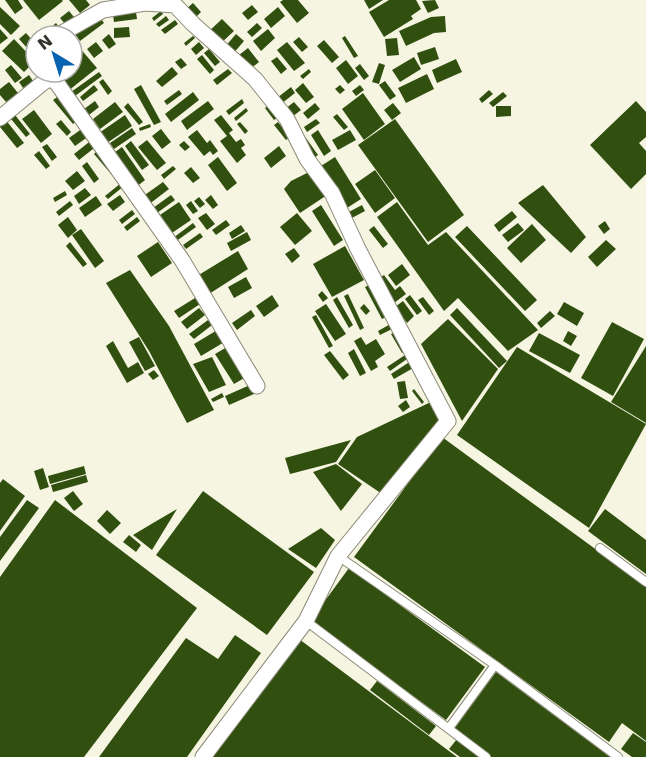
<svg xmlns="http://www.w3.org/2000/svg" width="646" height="757" font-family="'DejaVu Sans',sans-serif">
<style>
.building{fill:#315010}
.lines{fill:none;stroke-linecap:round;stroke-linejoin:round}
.service-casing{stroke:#8b8978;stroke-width:10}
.minor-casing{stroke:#8b8978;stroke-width:17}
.service{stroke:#fff;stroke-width:8}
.minor{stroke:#fff;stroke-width:15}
</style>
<rect width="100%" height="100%" fill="#f6f5e2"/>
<path class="building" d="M 5,0 L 18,0 L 23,8 L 15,14 Z
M 23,0 L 62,0 L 63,1 L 39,20 Z
M 69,0 L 86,0 L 90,5 L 80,13 Z
M 283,0 L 298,0 L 309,13 L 297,23 L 280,2 Z
M 364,0 L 383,0 L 369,9 Z
M 389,0 L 416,0 L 421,9 L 411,16 L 413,19 L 384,37 L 369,12 Z
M 435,0 L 439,8 L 428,13 L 422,1 Z
M 193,3 L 201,12 L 194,19 L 185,10 Z
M 252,5 L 258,12 L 248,20 L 242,13 Z
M 0,7 L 20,26 L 11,35 L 0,24 Z
M 278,7 L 285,16 L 271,28 L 264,19 Z
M 69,11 L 74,17 L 65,24 L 60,18 Z
M 161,11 L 163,14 L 154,21 L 152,18 Z
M 136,12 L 137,19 L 114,22 L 113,15 Z
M 99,16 L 104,23 L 80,41 L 75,34 Z
M 166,16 L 169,20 L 159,27 L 156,24 Z
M 445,16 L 446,32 L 434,33 L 406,46 L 399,31 L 431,17 Z
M 222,19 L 234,31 L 219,45 L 207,33 Z
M 175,20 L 178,24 L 165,34 L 161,30 Z
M 56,23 L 62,31 L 54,36 L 49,29 Z
M 257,23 L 262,28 L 252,37 L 247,32 Z
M 129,27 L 130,37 L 114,38 L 114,28 Z
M 0,29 L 8,38 L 0,44 Z
M 268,29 L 275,38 L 261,51 L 253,41 Z
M 26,33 L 34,42 L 27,48 L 19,39 Z
M 109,34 L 116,44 L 109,49 L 102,40 Z
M 236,34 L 244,41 L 232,55 L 224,48 Z
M 193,36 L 195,38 L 186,46 L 184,43 Z
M 345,36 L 358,56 L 354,58 L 342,38 Z
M 299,37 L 308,47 L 302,52 L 293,42 Z
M 397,38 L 399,55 L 387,56 L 385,39 Z
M 14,39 L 35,61 L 24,72 L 2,51 Z
M 72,39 L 97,68 L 68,91 L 54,72 L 72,72 Z
M 324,40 L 339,57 L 332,63 L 317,46 Z
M 96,42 L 103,51 L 94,58 L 87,49 Z
M 199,42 L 204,48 L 196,55 L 191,49 Z
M 287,42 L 305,63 L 294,71 L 277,50 Z
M 435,47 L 439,59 L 421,65 L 417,53 Z
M 248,48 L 259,62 L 250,69 L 239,55 Z
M 209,49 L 220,62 L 215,66 L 204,53 Z
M 202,55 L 214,70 L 210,74 L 197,59 Z
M 277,57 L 287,69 L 281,74 L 271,61 Z
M 414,57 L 421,69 L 400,82 L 392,70 Z
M 181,58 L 187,65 L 181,69 L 175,62 Z
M 456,59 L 462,72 L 437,83 L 432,70 Z
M 346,60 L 358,76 L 348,84 L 336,68 Z
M 379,63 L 385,65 L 379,84 L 372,82 Z
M 360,64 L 369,76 L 364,80 L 355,68 Z
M 11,65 L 22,78 L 15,83 L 5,70 Z
M 172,67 L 178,74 L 162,87 L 156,81 Z
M 228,69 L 232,73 L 217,85 L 213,80 Z
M 309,69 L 311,72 L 303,79 L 300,76 Z
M 99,72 L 102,76 L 75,96 L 71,92 Z
M 427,74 L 434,89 L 406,103 L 398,88 Z
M 29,75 L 33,81 L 23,88 L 19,82 Z
M 103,79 L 112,91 L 108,95 L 99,82 Z
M 385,81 L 396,96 L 390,100 L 379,85 Z
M 9,82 L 18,93 L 6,102 L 0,95 L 0,89 Z
M 303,83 L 314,97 L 306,103 L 295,90 Z
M 94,85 L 98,90 L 83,101 L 80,97 Z
M 141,85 L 161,122 L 154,125 L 134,89 Z
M 340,85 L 345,90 L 340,94 L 335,89 Z
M 360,85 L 364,90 L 356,96 L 352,91 Z
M 291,87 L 295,93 L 281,104 L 277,98 Z
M 179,90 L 182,94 L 167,105 L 164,101 Z
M 489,90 L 493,94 L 482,103 L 479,99 Z
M 193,92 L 199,100 L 171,122 L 165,114 Z
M 503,92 L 507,96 L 493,107 L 489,103 Z
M 363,93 L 385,124 L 364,140 L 342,109 Z
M 60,95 L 79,119 L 73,124 L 53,100 Z
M 242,99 L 244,103 L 229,115 L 226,111 Z
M 95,101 L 99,107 L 89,115 L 84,109 Z
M 208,101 L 214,109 L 187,130 L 181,121 Z
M 636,101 L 646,112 L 646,137 L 639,143 L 646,151 L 646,174 L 631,189 L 590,145 Z
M 115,102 L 123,112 L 100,129 L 93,119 Z
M 294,102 L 301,110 L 292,117 L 285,109 Z
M 128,103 L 143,122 L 139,125 L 124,107 Z
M 315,103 L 320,109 L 308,119 L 303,113 Z
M 393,103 L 401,113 L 392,120 L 384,110 Z
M 270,104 L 280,116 L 274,120 L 265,108 Z
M 496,106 L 511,106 L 511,116 L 496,117 Z
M 246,108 L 248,111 L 236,121 L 234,118 Z
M 34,110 L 52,134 L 41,143 L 22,119 Z
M 337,114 L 348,127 L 344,130 L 333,117 Z
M 15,115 L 30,134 L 26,137 L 11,119 Z
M 125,115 L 132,126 L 107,143 L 99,133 Z
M 221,115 L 233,130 L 229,133 L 236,142 L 241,139 L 245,145 L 241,148 L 246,155 L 237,163 L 220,141 L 227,136 L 214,120 Z
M 5,119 L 24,143 L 17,148 L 0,127 Z
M 316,119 L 320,123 L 307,132 L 304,127 Z
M 395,119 L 464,215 L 428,242 L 358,145 Z
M 61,120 L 71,132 L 67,136 L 56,124 Z
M 240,122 L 248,131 L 245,134 L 237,124 Z
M 278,122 L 290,137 L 286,140 L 274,125 Z
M 150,124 L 151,127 L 140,131 L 139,128 Z
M 83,128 L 89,136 L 75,146 L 69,138 Z
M 132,128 L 136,134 L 114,149 L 110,143 Z
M 161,129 L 171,142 L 162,149 L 152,136 Z
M 197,130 L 207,143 L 210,140 L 218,151 L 213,155 L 210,151 L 204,156 L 188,137 Z
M 318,130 L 331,151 L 324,156 L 311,135 Z
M 350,130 L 356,140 L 338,150 L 332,140 Z
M 306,138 L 318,155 L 314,158 L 302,141 Z
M 93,139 L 98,145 L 79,160 L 74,154 Z
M 147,140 L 166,163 L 157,170 L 138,147 Z
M 131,141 L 149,165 L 142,170 L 125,146 Z
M 184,141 L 190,147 L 185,151 L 179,145 Z
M 47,144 L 57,157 L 52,161 L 42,147 Z
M 279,146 L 286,156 L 271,168 L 264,158 Z
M 122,147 L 145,180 L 135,188 L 111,155 Z
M 98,150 L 121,178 L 117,181 L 94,154 Z
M 39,151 L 50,166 L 46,169 L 34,155 Z
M 218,157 L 237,183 L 227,191 L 208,165 Z
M 335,157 L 361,199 L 347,208 L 321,166 Z
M 87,162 L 99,179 L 94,183 L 82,166 Z
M 173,166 L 176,169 L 164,179 L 161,175 Z
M 191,167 L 200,178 L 193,183 L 184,173 Z
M 375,170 L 395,198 L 375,213 L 355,184 Z
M 77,171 L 85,181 L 73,190 L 65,181 Z
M 311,171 L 327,195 L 300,213 L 284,189 L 291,181 Z
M 163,182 L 169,189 L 148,205 L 142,197 Z
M 121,183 L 124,186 L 108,199 L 105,196 Z
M 543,185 L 586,237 L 571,253 L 518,203 Z
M 85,188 L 91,195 L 79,204 L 74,196 Z
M 65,191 L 67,195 L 55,202 L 53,198 Z
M 120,195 L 125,202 L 113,211 L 107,204 Z
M 171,195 L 175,200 L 157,213 L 153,208 Z
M 211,195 L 218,205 L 213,209 L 205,200 Z
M 96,196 L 102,205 L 85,217 L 79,208 Z
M 199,197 L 205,204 L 200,208 L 194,201 Z
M 70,201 L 73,205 L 59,216 L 56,212 Z
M 191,201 L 198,211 L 193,214 L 186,205 Z
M 179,202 L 191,220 L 169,235 L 157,217 Z
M 397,202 L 428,245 L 446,232 L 538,330 L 508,351 L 458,298 L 444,311 L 377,217 Z
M 321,205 L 343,240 L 334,246 L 312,211 Z
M 362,205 L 365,211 L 350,219 L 347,213 Z
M 132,210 L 135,214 L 122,224 L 119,220 Z
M 512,211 L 517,217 L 499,232 L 494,225 Z
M 206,213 L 215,224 L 207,230 L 198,218 Z
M 297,213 L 312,231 L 295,245 L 280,227 Z
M 68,217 L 77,230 L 68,238 L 58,225 Z
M 137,217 L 140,221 L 127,231 L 124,227 Z
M 226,220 L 230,225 L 216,235 L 212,230 Z
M 605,221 L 610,229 L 604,234 L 598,226 Z
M 193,223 L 196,227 L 175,242 L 173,238 Z
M 518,223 L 524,230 L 508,242 L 502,235 Z
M 532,224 L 546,240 L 521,263 L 507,248 Z
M 241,225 L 245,231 L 232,239 L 229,233 Z
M 374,226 L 388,244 L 383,248 L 369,230 Z
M 467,226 L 537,300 L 525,311 L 455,237 Z
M 81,229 L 104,261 L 95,268 L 72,235 Z
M 247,232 L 251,240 L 231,251 L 227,243 Z
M 200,233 L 203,237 L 186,249 L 183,245 Z
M 606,240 L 616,249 L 597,267 L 588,257 Z
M 70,242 L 87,264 L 83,267 L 66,246 Z
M 158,242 L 172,263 L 151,277 L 137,256 Z
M 345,246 L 364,280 L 332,297 L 313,264 Z
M 294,248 L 300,256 L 292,263 L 285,254 Z
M 238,251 L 248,269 L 209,294 L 197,276 Z
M 402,264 L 410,275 L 396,286 L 388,275 Z
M 130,270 L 169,326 L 214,410 L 187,423 L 149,351 L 106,283 Z
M 384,275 L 395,290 L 400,286 L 406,294 L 394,303 L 377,280 Z
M 246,277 L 252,288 L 234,298 L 228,287 Z
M 371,284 L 388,316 L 382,319 L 365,287 Z
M 322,291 L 328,298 L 323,302 L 318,295 Z
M 348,294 L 364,328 L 360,330 L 344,296 Z
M 272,295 L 279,306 L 264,317 L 256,306 Z
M 410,295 L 422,311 L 417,315 L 405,299 Z
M 337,297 L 353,325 L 349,328 L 333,300 Z
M 423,297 L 434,311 L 429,315 L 418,300 Z
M 195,298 L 200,304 L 179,318 L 174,311 Z
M 403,301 L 414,316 L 407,323 L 395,307 Z
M 564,302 L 584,313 L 577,326 L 557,314 Z
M 326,304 L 346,334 L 335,341 L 315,311 Z
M 364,304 L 370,311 L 366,315 L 360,308 Z
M 199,308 L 205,315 L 187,329 L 181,322 Z
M 457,308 L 507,361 L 499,368 L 450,315 Z
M 251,310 L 255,316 L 237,330 L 232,323 Z
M 550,311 L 555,316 L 541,328 L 537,323 Z
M 316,315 L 333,346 L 329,348 L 312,317 Z
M 448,319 L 498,369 L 462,421 L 421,344 Z
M 208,320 L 212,325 L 194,339 L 189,334 Z
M 394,322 L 396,327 L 380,335 L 378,331 Z
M 612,322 L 644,339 L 613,396 L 581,378 Z
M 219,329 L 226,341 L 201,356 L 194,344 Z
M 568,331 L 577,336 L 571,346 L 563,341 Z
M 395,332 L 405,351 L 402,353 L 391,334 Z
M 539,333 L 580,355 L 570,373 L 529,351 Z
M 139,337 L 155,366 L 145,371 L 129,342 Z
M 361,337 L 366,345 L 376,339 L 385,354 L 375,361 L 378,367 L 371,371 L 354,341 Z
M 113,341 L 128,368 L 138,362 L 144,373 L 127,383 L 106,346 Z
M 646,346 L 646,423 L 611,402 Z
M 227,347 L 246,377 L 234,384 L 215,354 Z
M 517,347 L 646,424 L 589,528 L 457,435 Z
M 354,349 L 366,373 L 360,376 L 348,353 Z
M 330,351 L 349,375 L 343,380 L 324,355 Z
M 405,355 L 407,359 L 390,371 L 387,367 Z
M 212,357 L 226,385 L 209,392 L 193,364 Z
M 411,361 L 415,367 L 394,379 L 391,374 Z
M 154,370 L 159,376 L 153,380 L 148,374 Z
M 405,381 L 408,398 L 400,399 L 397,382 Z
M 250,385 L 254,394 L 229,405 L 225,396 Z
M 414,389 L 424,402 L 422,404 L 412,391 Z
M 222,393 L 224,397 L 213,402 L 211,399 Z
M 406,400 L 410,407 L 403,412 L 398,406 Z
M 433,401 L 440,418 L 382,494 L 338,464 L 357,437 Z
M 442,437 L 646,586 L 646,741 L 622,723 L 609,742 L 354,557 Z
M 351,440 L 336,462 L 290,474 L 285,458 Z
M 336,464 L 362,484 L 341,511 L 313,472 Z
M 84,466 L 86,474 L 50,484 L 48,476 Z
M 43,468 L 49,487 L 40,490 L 34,471 Z
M 86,475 L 88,482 L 53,492 L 51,485 Z
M 3,479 L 25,496 L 0,531 L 0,483 Z
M 73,491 L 83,504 L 74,511 L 64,498 Z
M 203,491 L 314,572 L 267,635 L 156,555 Z
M 27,500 L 39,508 L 0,561 L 0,537 Z
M 55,500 L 197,608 L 84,757 L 0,757 L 0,577 Z
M 177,509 L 152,550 L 133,535 L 153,523 Z
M 605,509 L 646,540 L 646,574 L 588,531 Z
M 107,510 L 121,523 L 110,534 L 97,521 Z
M 321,528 L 335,540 L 316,568 L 288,549 Z
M 129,535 L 141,545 L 136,552 L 123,542 Z
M 349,568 L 485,667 L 446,720 L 310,621 Z
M 235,635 L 261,653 L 187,757 L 99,757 L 186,638 L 218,659 Z
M 299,639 L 457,757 L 210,757 Z
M 496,672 L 610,757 L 491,757 L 454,729 Z
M 377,681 L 436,726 L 429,735 L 370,690 Z
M 633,733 L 646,742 L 646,757 L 632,757 L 621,749 Z
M 457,739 L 482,757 L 460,757 L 449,749 Z"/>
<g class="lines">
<g class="service-casing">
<path id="service" d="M 600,548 L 646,582
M 338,556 L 495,665 L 618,757
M 306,621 L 486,757
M 449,728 L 495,665"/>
</g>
<g class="minor-casing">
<path id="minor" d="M 62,36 L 64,32 L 103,10 L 145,3 L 175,5 L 193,24 L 255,79 L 287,119 L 307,159 L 332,193 L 358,249 L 448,421 L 338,556 L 306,621 L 203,757
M 45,81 L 54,79 L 182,260 L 257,386
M 0,118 L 45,81 L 47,73"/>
</g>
<use href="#service" class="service"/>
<use href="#minor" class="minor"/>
</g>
<g transform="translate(54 54) rotate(322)"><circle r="28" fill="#ffffff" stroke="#adadaa" stroke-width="1.5"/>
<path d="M0-4.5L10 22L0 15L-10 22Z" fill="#0763b0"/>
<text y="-9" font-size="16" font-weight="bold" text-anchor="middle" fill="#33322b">N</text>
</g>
</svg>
